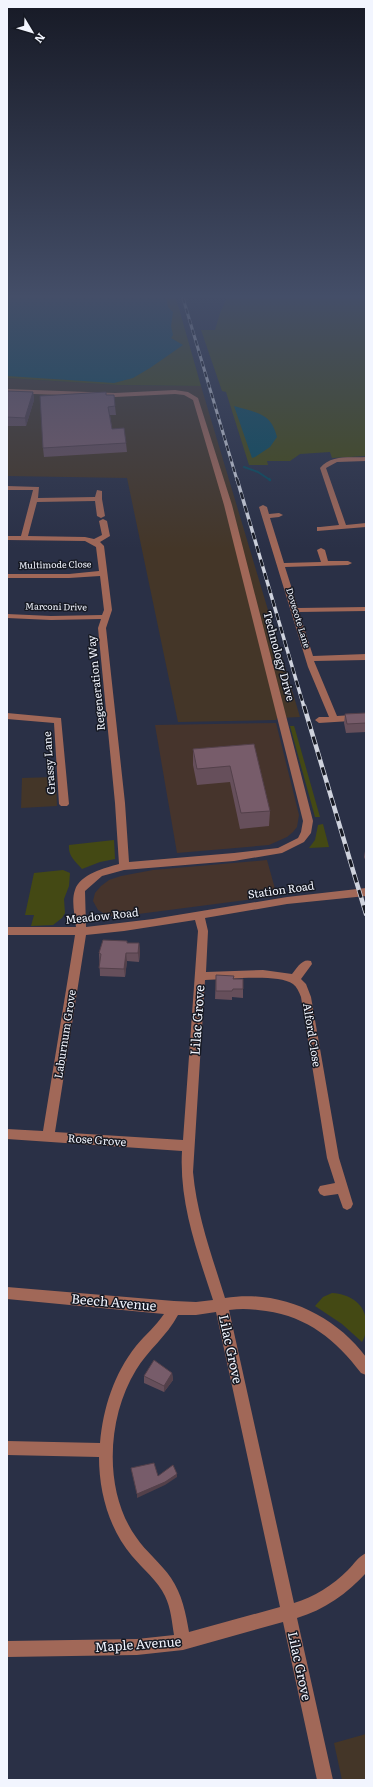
<svg xmlns="http://www.w3.org/2000/svg" width="373" height="1787" font-family="Literata,serif">
<style>
.commercial{fill:#46342c}
.industrial{fill:#443628}
.green{fill:#444914}
.water{fill:#084b5e}
.lines{fill:none;stroke-linecap:round;stroke-linejoin:round}
.stream-far1{stroke:#084b5e;stroke-width:2}
.stream{stroke:#084b5e;stroke-width:2.5}
.minor{fill:#a16858;fill-rule:evenodd}
.rail-far2-casing{stroke:#ced2dd;stroke-width:3}
.rail-far1-casing{stroke:#ced2dd;stroke-width:3.5}
.rail-casing{stroke:#ced2dd;stroke-width:4.5}
.rail-far2{stroke:#161923;stroke-width:2;stroke-dasharray:5.5;stroke-linecap:butt}
.rail-far1{stroke:#161923;stroke-width:2.5;stroke-dasharray:7;stroke-linecap:butt}
.rail{stroke:#161923;stroke-width:3;stroke-dasharray:8;stroke-linecap:butt}
.wall{fill:#664f5b}
.shaded-wall{fill:#53404a}
.building{fill:#775c6a;stroke:#53404a}
.labels{text-anchor:middle;stroke-width:3;stroke-linejoin:round;paint-order:stroke}
.far-street-label{font-size:9px;fill:#f2f5fe;stroke:#161923}
.street-label{font-size:11px;fill:#f2f5fe;stroke:#161923}
.near-street-label{font-size:13px;fill:#f2f5fe;stroke:#161923}
</style>
<rect width="100%" height="100%" fill="#2a3046"/>
<path class="commercial" d="M 276,723 L 299,815 L 297,827 L 293,832 L 287,837 L 269,845 L 177,853 L 155,725 Z
M 267,860 L 277,896 L 115,917 L 107,915 L 98,910 L 93,901 L 95,893 L 101,886 L 109,880 L 121,876 L 153,870 Z"/>
<path class="industrial" d="M 7,378 L 116,385 L 201,386 L 300,717 L 277,718 L 276,720 L 178,722 L 127,478 L 7,476 Z
M 56,777 L 57,806 L 21,808 L 22,778 Z
M 366,1734 L 366,1780 L 342,1780 L 334,1743 Z"/>
<path class="green" d="M 7,298 L 176,298 L 201,386 L 117,385 L 7,378 Z
M 227,298 L 366,298 L 366,456 L 332,458 L 330,452 L 300,454 L 290,461 L 267,461 L 268,465 L 249,465 L 226,392 L 222,391 L 201,330 L 215,330 L 220,313 Z
M 290,726 L 294,726 L 295,729 L 320,817 L 315,817 Z
M 323,824 L 329,847 L 309,848 L 315,840 L 318,825 Z
M 114,840 L 115,859 L 100,862 L 82,869 C 75,861 68,856 69,845 Z
M 63,870 L 70,873 L 69,886 L 64,899 L 65,913 L 62,918 L 53,925 L 31,926 L 34,915 L 25,915 L 34,873 Z
M 332,1293 C 350,1294 366,1304 366,1323 C 366,1331 366,1335 362,1342 L 342,1324 L 315,1306 L 323,1297 Z"/>
<path class="water" d="M 7,298 L 166,298 L 168,307 L 173,312 L 171,326 L 173,335 L 171,338 L 183,345 L 150,368 L 133,378 L 114,383 L 7,376 Z
M 234,406 C 256,413 271,412 277,437 L 270,447 L 255,457 L 252,458 Z"/>
<g class="lines">
<path class="stream-far1" d="M 244,467 L 258,472 L 270,480"/>
<path class="stream" d="M 269,479 L 270,480"/>
<path class="minor" d="M 7,389 L 115,393 L 175,390 L 188,392 L 198,398 L 232,505 L 313,821 L 311,833 L 304,842 L 282,853 L 234,861 L 124,870 L 102,876 L 85,891 L 86,927 L 153,919 L 287,897 L 366,888 L 366,896 L 287,904 L 205,918 L 208,931 L 206,972 L 263,970 L 292,974 C 297,968 302,958 311,961 L 312,964 L 301,979 L 306,984 L 311,997 L 339,1158 L 353,1204 L 351,1208 L 347,1210 L 343,1208 L 338,1194 L 324,1196 L 320,1194 L 318,1190 L 320,1186 L 335,1183 L 327,1158 L 301,997 C 299,992 297,987 293,984 C 277,973 225,980 205,980 L 193,1172 C 197,1216 212,1256 225,1298 C 279,1289 334,1314 366,1357 L 366,1375 L 361,1373 C 336,1340 308,1317 266,1311 C 253,1309 242,1308 229,1310 L 294,1603 C 314,1597 333,1585 348,1570 C 354,1564 358,1557 366,1553 L 366,1573 C 348,1593 324,1610 297,1618 L 333,1780 L 317,1780 L 283,1622 L 183,1650 L 137,1655 L 7,1657 L 7,1641 L 137,1639 L 174,1635 C 172,1623 171,1608 165,1596 C 158,1581 143,1569 132,1556 C 109,1529 99,1492 99,1457 L 7,1455 L 7,1441 L 100,1443 C 103,1408 114,1374 136,1346 C 145,1335 156,1326 164,1314 L 7,1299 L 7,1287 L 174,1301 L 196,1302 L 213,1300 C 197,1251 179,1203 182,1151 L 7,1139 L 7,1129 L 43,1131 L 75,935 L 7,935 L 7,927 L 76,927 C 75,916 71,901 75,890 C 80,874 105,868 119,864 L 115,803 L 98,628 L 101,619 L 51,620 L 7,618 L 7,614 L 51,616 L 102,615 L 104,610 L 100,576 L 69,578 L 7,578 L 7,574 L 69,574 L 99,571 L 96,547 L 85,541 L 7,540 L 7,536 L 21,536 L 33,490 L 7,490 L 7,486 L 39,487 L 38,498 L 95,497 L 97,490 L 102,491 L 102,499 L 105,516 L 101,518 L 97,516 L 95,501 L 37,502 L 28,536 L 85,537 L 94,539 L 102,535 L 99,521 L 103,519 L 107,521 L 110,536 L 100,542 L 104,546 L 112,610 L 106,628 L 125,803 L 129,862 L 234,853 L 278,848 L 298,838 L 301,832 L 303,821 L 224,505 L 193,400 L 184,395 L 175,394 L 115,397 L 7,393 ZM 195,920 L 198,931 L 183,1140 L 55,1132 L 86,935 L 124,931 ZM 216,1312 L 280,1607 L 189,1632 C 186,1614 182,1594 171,1578 C 161,1563 146,1552 136,1537 C 103,1491 107,1417 136,1370 C 148,1350 167,1336 178,1315 L 196,1315 Z
M 366,457 L 366,461 L 337,462 L 326,468 L 346,525 L 366,523 L 366,527 L 317,531 L 317,527 L 320,527 L 339,525 L 320,468 C 331,454 350,458 366,457 Z
M 263,505 L 267,507 L 269,514 L 279,513 L 283,515 L 279,517 L 270,518 L 284,563 L 321,562 L 317,550 L 321,548 L 325,550 L 328,561 L 348,561 L 352,563 L 348,565 L 285,567 L 298,608 L 366,607 L 366,611 L 299,612 L 313,656 L 366,654 L 366,660 L 314,661 L 337,716 L 366,714 L 366,720 L 319,723 L 315,720 L 319,717 L 329,717 L 308,667 L 259,507 Z
M 7,713 L 61,718 L 69,804 L 67,806 L 61,806 L 59,804 L 54,723 L 7,719 Z"/>
<g class="rail-far2-casing">
<path id="rail-far2" d="M 183,298 L 237,480"/>
</g>
<g class="rail-far1-casing">
<path id="rail-far1" d="M 237,479 L 304,707"/>
</g>
<g class="rail-casing">
<path id="rail" d="M 304,706 L 366,914"/>
</g>
<use href="#rail-far2" class="rail-far2"/>
<use href="#rail-far1" class="rail-far1"/>
<use href="#rail" class="rail"/>
</g>
<path class="wall" d="M 7,391 L 33,392 L 34,400 L 26,426 L 7,426 Z
M 106,395 L 115,406 L 116,415 L 110,415 L 112,429 L 126,443 L 127,452 L 44,457 L 43,448 Z
M 366,713 L 366,732 L 346,733 L 344,723 L 345,714 Z
M 254,744 L 270,811 L 269,826 L 240,829 L 230,782 L 197,785 L 193,765 L 193,749 Z
M 365,851 L 366,851 L 366,862 L 364,857 Z
M 128,943 L 139,943 L 140,952 L 139,962 L 127,961 L 125,977 L 100,976 L 99,953 Z
M 216,975 L 233,979 L 243,989 L 243,998 L 232,997 L 232,1000 L 215,999 Z
M 172,1373 L 173,1380 L 164,1392 L 144,1383 L 144,1376 Z"/>
<path class="shaded-wall" d="M 33,392 L 34,400 L 26,426 L 25,418 Z
M 139,943 L 140,952 L 139,962 L 138,953 Z
M 126,953 L 127,961 L 125,977 L 124,969 Z
M 172,1373 L 173,1380 L 164,1392 L 164,1386 Z
M 177,1474 L 177,1477 L 165,1485 L 137,1498 L 137,1494 Z"/>
<path class="building" d="M 7,391 L 33,392 L 25,418 L 7,417 Z
M 106,392 L 106,395 L 114,395 L 115,406 L 108,407 L 112,429 L 124,428 L 126,443 L 43,448 L 40,396 Z
M 366,713 L 366,723 L 347,724 L 345,714 Z
M 254,744 L 270,811 L 241,813 L 230,766 L 197,769 L 193,749 Z
M 103,940 L 127,941 L 127,943 L 139,943 L 138,953 L 126,953 L 124,969 L 99,968 L 101,954 L 99,953 Z
M 216,975 L 234,976 L 233,979 L 243,979 L 243,989 L 233,989 L 232,991 L 216,991 Z
M 154,1360 L 172,1373 L 164,1386 L 144,1376 Z
M 154,1463 L 158,1476 L 173,1465 L 177,1474 L 165,1482 L 137,1494 L 131,1468 Z"/>
<linearGradient id="sky" x2="0" y2="1"><stop stop-color="#171a26"/><stop offset="0.54" stop-color="#444e68"/><stop offset="1" stop-color="#444e68" stop-opacity="0"/></linearGradient>
<rect width="373" height="549" fill="url(#sky)"/>
<g class="labels">
<g class="far-street-label">
<text transform="translate(55 565) rotate(-1)" y="3">Multimode Close</text>
<text transform="translate(56 607) rotate(1)" y="3">Marconi Drive</text>
<text transform="translate(298 618) rotate(73)" y="3">Dovecote Lane</text>
</g>
<g class="street-label">
<text transform="translate(279 656) rotate(75)" y="4">Technology Drive</text>
<text transform="translate(96 683) rotate(-96)" y="4">Regeneration Way</text>
<text transform="translate(49 763) rotate(-94)" y="4">Grassy Lane</text>
<text transform="translate(281 890) rotate(-8)" y="4">Station Road</text>
<text transform="translate(102 916) rotate(-6)" y="4">Meadow Road</text>
<text transform="translate(65 1034) rotate(-81)" y="4">Laburnum Grove</text>
<text transform="translate(312 1035) rotate(81)" y="4">Alford Close</text>
<text transform="translate(97 1140) rotate(4)" y="4">Rose Grove</text>
</g>
<g class="near-street-label">
<text transform="translate(197 1020) rotate(-86)" y="5">Lilac Grove</text>
<text transform="translate(114 1302) rotate(5)" y="5">Beech Avenue</text>
<text transform="translate(231 1349) rotate(78)" y="5">Lilac Grove</text>
<text transform="translate(138 1644) rotate(-4)" y="5">Maple Avenue</text>
<text transform="translate(300 1666) rotate(78)" y="5">Lilac Grove</text>
</g>
</g>
<rect width="373" height="1787" fill="none" stroke="#f2f5fe" stroke-width="16"/>
<g transform="translate(32 32) rotate(128)" stroke="#161923" stroke-width="3" paint-order="stroke">
<path d="M0-3L7 15L0 10L-7 15Z" fill="#f2f5fe"/>
<text y="-6" font-size="11" font-weight="bold" text-anchor="middle" fill="#f2f5fe">N</text>
</g>
</svg>
